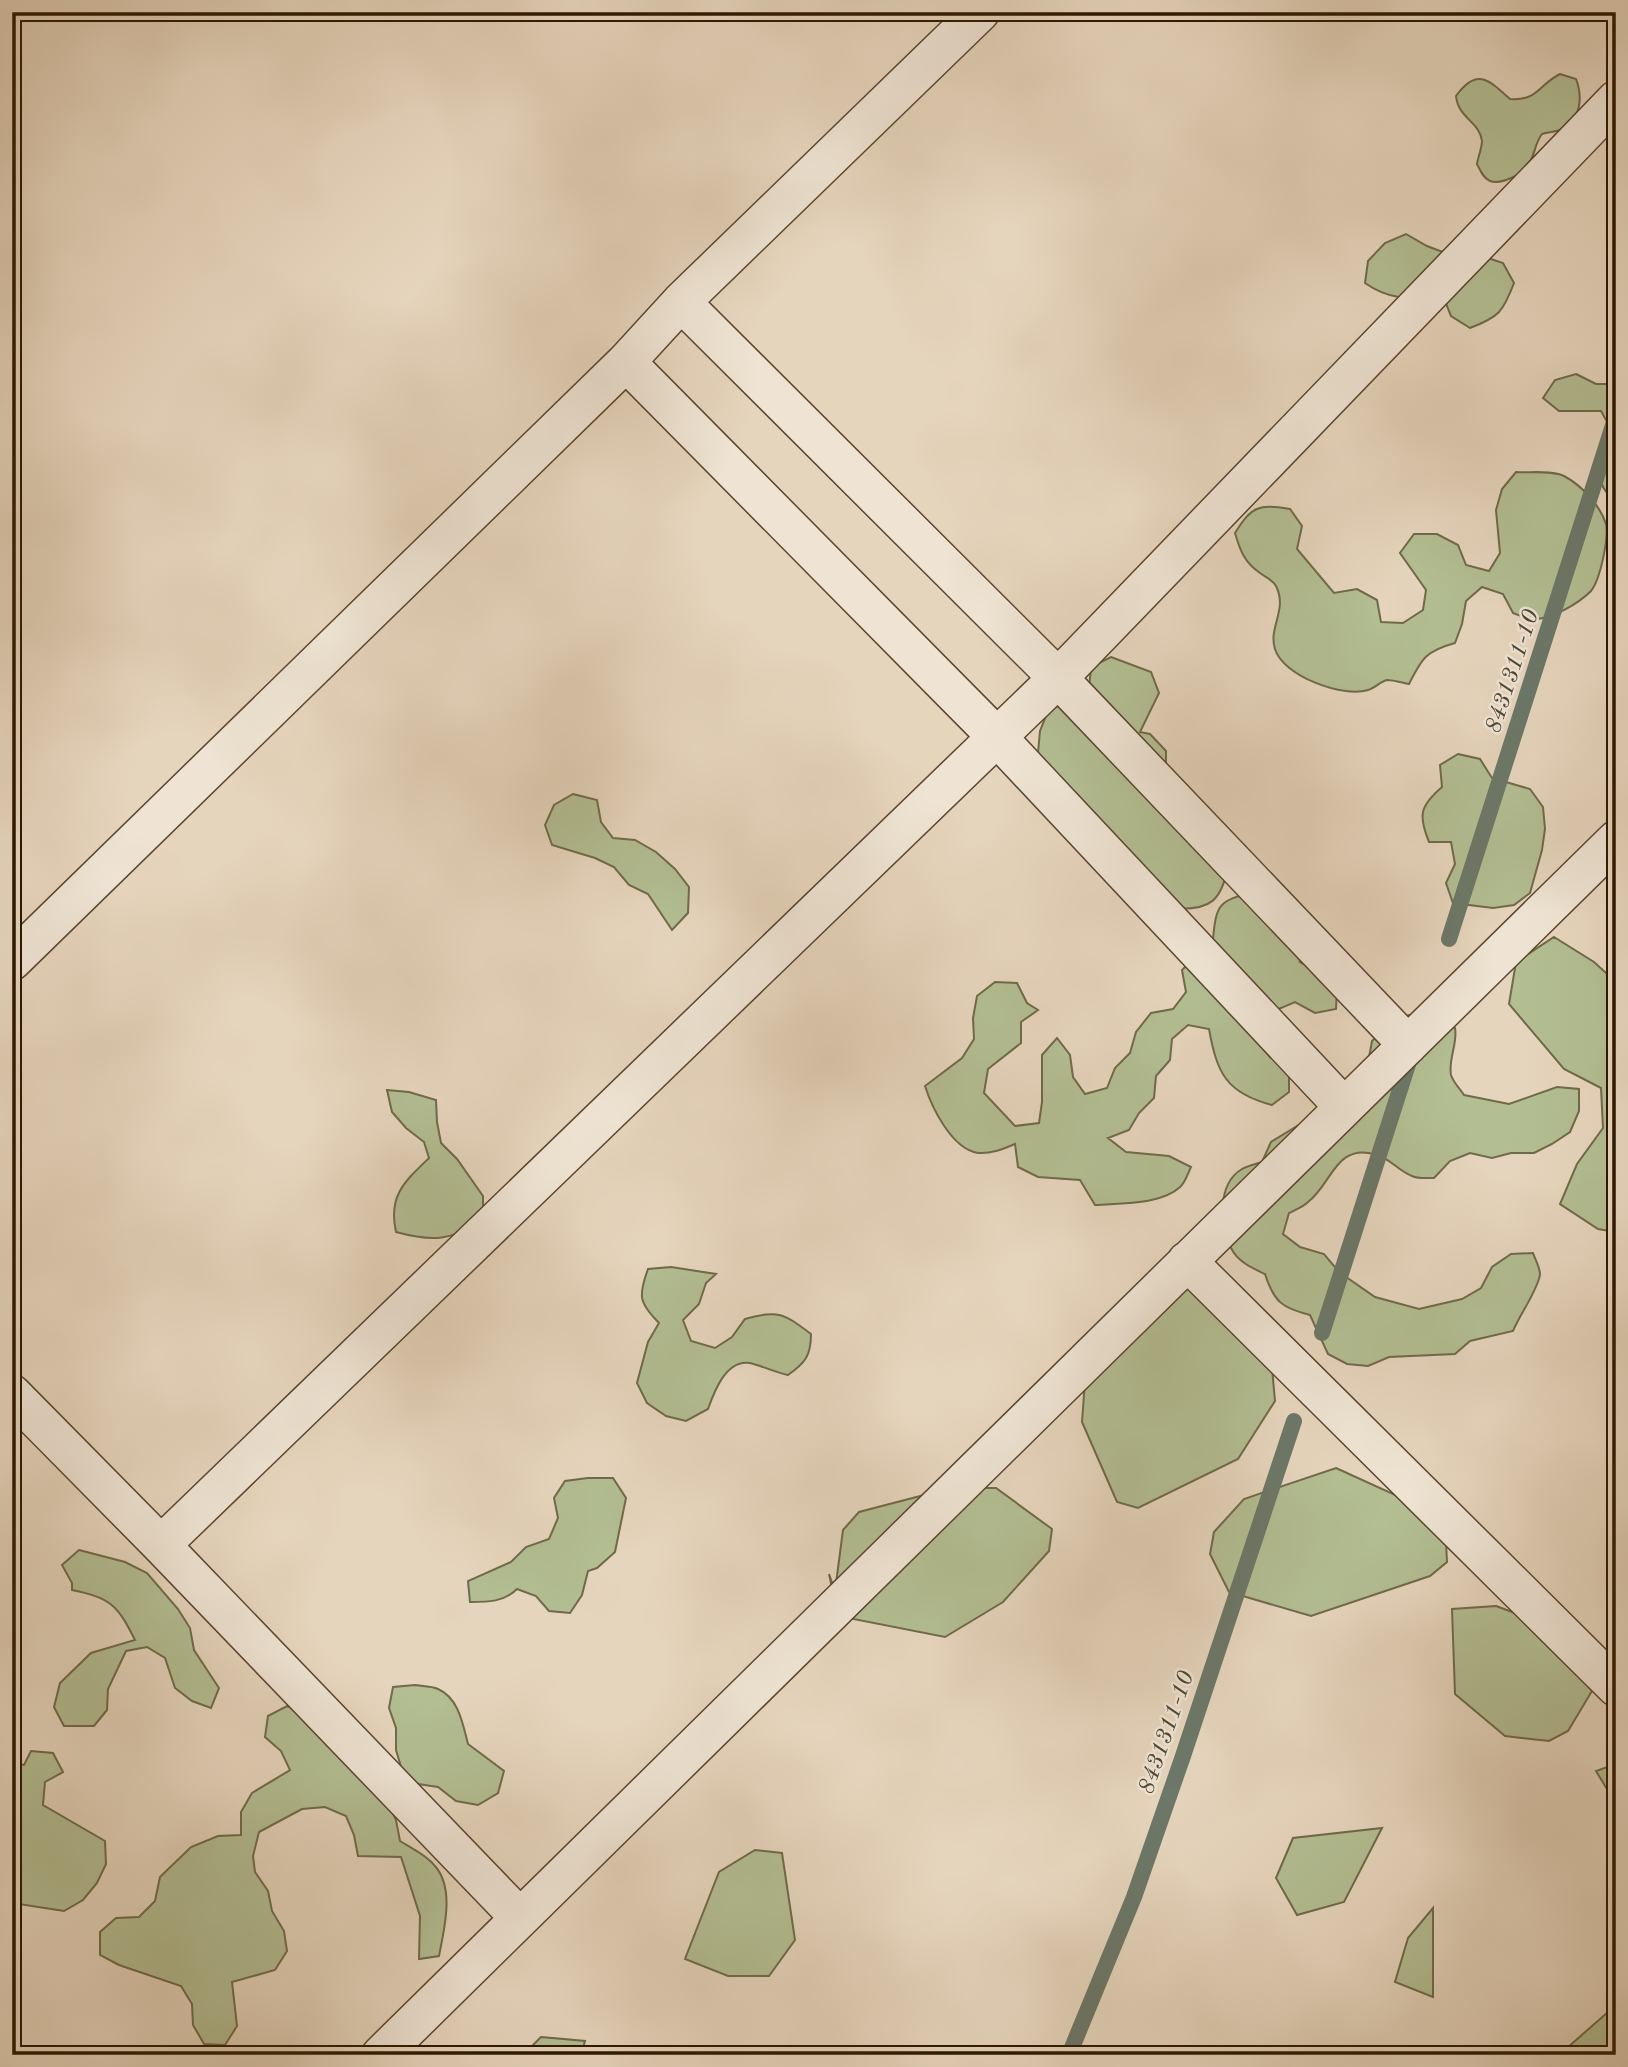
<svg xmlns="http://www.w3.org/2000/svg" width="1628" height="2067" font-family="'Old Standard TT',serif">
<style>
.green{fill:#b3be93;stroke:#706a4a;stroke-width:2}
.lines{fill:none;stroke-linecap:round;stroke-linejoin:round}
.stream{stroke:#6c7869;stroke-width:16}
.minor-casing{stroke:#5b4630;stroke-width:41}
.minor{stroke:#efe4d4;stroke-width:38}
.labels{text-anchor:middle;stroke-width:5;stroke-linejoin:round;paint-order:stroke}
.water-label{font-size:23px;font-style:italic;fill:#4c4835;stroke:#efe4d4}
</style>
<rect width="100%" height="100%" fill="#e6d5bd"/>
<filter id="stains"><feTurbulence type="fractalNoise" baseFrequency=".00286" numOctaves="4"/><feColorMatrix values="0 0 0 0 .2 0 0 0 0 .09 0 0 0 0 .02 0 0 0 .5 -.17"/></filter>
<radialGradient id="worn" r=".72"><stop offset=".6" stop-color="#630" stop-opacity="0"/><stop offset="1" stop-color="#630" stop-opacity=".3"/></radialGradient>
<path class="green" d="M 1560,74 L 1576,79 C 1583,97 1581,122 1560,130 C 1555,132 1548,132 1542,134 C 1535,143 1535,154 1529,164 C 1523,174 1502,185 1490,181 C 1483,178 1480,170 1477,164 C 1478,157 1482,148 1482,141 C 1480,122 1458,118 1456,96 C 1477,67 1489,80 1510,99 C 1538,101 1538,85 1560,74 Z
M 1406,234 L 1427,246 L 1461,259 L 1482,256 L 1503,263 L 1514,283 C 1503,312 1499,317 1470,328 L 1451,316 L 1443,296 C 1412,298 1392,302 1365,283 L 1368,261 L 1385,243 Z
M 1576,374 L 1596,384 L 1616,384 L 1616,502 C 1587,477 1601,460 1611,429 L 1601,411 L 1559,411 L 1543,398 L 1555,380 Z
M 1516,472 C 1530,473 1552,470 1564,476 C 1581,485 1600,505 1606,524 C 1609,538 1600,580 1591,591 C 1578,604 1552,619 1534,619 C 1527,619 1519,615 1513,613 L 1503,594 L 1482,587 L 1466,601 L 1462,624 L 1455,643 C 1426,651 1422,658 1409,684 C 1403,683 1394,680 1387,680 C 1381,681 1375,688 1368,690 C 1343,698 1283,676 1275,649 C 1268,627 1288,610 1276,586 C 1273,580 1265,577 1260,573 C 1244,562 1240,550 1235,533 C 1252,506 1258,504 1290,509 L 1302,526 L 1297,549 L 1334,593 L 1357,589 L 1377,600 L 1381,622 L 1403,623 L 1423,610 L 1426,590 L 1400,553 L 1414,534 L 1437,534 L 1458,545 L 1466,565 L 1489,571 L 1500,553 L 1496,510 L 1502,489 Z
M 1111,657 L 1151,672 L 1159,693 L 1140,732 L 1150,734 L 1166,751 L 1166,772 L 1229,860 C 1223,901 1211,912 1169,908 L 1038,753 L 1040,731 L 1048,711 L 1089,689 L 1091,667 Z
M 1458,754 L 1480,759 L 1492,778 L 1530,789 L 1543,807 L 1545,829 L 1542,850 L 1530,893 L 1514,905 L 1493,908 L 1453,903 L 1446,883 L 1455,864 L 1451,842 L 1429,842 C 1418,815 1420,806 1442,787 L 1440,765 Z
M 573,794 L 597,800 L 601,822 L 613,838 L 635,840 L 656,852 L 675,869 L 689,887 L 688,913 L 672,930 L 648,894 L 629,885 L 614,867 L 595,858 L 552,845 L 545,825 L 554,805 Z
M 1252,893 L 1293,940 L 1300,962 L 1319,972 L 1337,987 L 1336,1009 L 1315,1013 L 1295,1002 L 1276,1010 L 1255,1038 L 1270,1057 L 1289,1069 L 1289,1092 L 1272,1105 C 1226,1093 1217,1073 1209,1029 L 1188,1025 L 1172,1039 L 1170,1060 L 1156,1076 L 1154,1098 L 1139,1113 L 1129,1130 L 1108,1138 L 1126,1152 L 1169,1156 L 1191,1167 C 1188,1173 1185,1183 1180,1187 C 1161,1205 1120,1203 1095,1205 L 1080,1180 L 1038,1177 L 1018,1167 L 1015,1144 C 1003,1149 991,1154 978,1153 C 952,1149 932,1108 925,1086 L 962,1058 L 974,1039 L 973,1018 L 977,996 L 995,982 L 1017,983 L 1027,1003 L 1038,1010 L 1021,1022 L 1021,1043 L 988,1069 L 984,1093 L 1015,1126 L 1039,1123 L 1042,1102 L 1042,1055 L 1057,1038 L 1070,1055 L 1073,1077 L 1085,1094 L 1107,1088 L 1115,1068 L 1130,1053 L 1136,1032 L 1151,1013 L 1173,1009 L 1186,992 L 1182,970 L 1213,939 C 1216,905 1219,900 1252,893 Z
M 1554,937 L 1594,962 L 1616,982 L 1616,1232 L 1598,1229 L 1560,1204 L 1577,1164 L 1603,1128 L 1601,1088 L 1564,1069 L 1509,1004 L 1516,962 Z
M 1409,1015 L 1433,1017 L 1455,1028 C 1458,1043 1448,1059 1451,1075 C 1453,1082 1460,1089 1464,1095 L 1509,1104 L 1557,1087 L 1579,1089 L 1579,1111 L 1570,1132 L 1552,1144 L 1534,1153 L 1511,1153 L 1492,1158 L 1470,1153 L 1450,1161 L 1434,1178 C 1427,1178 1418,1179 1412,1176 C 1398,1171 1389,1157 1374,1154 C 1335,1144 1332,1184 1308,1202 C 1303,1207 1295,1210 1289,1213 L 1283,1234 L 1300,1247 L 1324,1254 L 1339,1272 L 1375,1297 L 1419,1309 L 1462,1299 L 1481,1288 L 1492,1267 L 1511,1254 L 1533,1253 C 1535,1259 1540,1268 1540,1274 C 1539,1288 1519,1316 1513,1331 L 1470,1341 L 1455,1354 L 1389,1357 L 1368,1366 L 1347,1364 L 1328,1354 L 1310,1315 C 1282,1308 1274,1302 1265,1274 C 1252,1268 1238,1262 1231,1248 C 1219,1226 1217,1184 1242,1169 C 1247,1166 1256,1164 1262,1162 L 1271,1142 L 1310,1118 L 1368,1063 L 1372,1041 L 1390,1024 Z
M 387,1090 L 409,1092 L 436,1100 L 437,1122 L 441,1143 L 457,1159 L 483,1196 L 483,1219 C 452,1241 433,1242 396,1232 C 388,1196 404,1182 429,1158 L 424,1142 L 406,1128 L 392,1112 Z
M 671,1267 L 716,1274 L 706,1283 L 699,1304 L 683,1320 L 691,1341 L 715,1348 L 732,1337 L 745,1319 C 779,1310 783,1313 811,1334 C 811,1356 805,1363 788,1375 C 775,1372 762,1366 750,1363 C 726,1359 714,1392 708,1409 L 686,1421 L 666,1416 L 647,1403 L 637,1383 L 648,1342 L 659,1323 C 639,1303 638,1296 648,1269 Z
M 1176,1286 L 1221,1287 L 1269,1334 L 1275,1401 L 1238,1459 L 1138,1508 L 1117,1502 L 1082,1422 L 1085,1381 Z
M 1336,1468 L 1402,1498 L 1446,1542 L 1447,1562 L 1430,1576 L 1311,1616 L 1229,1592 L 1210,1554 L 1214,1532 L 1244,1499 Z
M 588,1478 L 613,1478 L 626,1498 L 615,1552 L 597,1568 L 588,1571 L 582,1595 L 570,1613 L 549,1611 L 536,1596 L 517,1589 C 504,1602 488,1602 470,1602 L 468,1581 L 511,1562 L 526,1547 L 549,1539 L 558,1518 L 554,1498 L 565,1481 Z
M 951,1488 L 996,1488 L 1052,1529 L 1049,1551 L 1003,1602 L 945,1637 L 838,1616 L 829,1574 L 835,1591 L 843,1530 L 859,1512 Z
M 79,1550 L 125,1562 L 147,1573 L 178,1609 L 190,1628 L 194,1650 L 219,1688 L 211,1708 L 192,1701 L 175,1688 L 165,1658 L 147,1647 L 126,1651 L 108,1689 L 107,1710 L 94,1726 L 64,1726 L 54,1707 L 60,1683 L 91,1653 L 135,1640 C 117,1604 110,1598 72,1590 L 72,1583 L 62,1565 Z
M 1496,1606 L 1582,1638 L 1598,1681 L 1568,1731 L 1549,1741 L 1505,1736 L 1455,1694 L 1452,1609 Z
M 415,1685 C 421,1686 432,1686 438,1689 C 459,1698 463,1725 468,1744 L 504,1771 L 498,1793 L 478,1805 L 456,1801 L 438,1787 L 418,1784 L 402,1770 L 396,1750 L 396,1728 L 389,1708 L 393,1687 Z
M 287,1706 L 309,1715 L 387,1800 L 396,1820 L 400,1841 C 411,1848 427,1855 435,1866 C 455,1889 444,1929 439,1956 L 419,1959 L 420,1916 L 401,1857 L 358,1856 L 354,1835 L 346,1816 L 325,1807 L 302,1809 L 259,1832 L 253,1856 L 255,1872 L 268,1891 L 272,1911 L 284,1931 L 287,1951 L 275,1970 L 232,1982 L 237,2026 L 225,2045 L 204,2044 L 193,2025 L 192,2004 L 181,1986 L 119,1965 L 100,1955 L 100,1932 L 116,1918 L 139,1917 L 155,1901 L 160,1877 L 191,1847 L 218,1836 L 241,1835 L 241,1812 L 252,1793 L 290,1770 L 281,1751 L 265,1737 L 268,1716 Z
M 31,1751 L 53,1753 L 63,1772 L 45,1782 L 43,1805 L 105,1841 L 106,1864 L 97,1883 L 83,1900 L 64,1911 L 12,1903 L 12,1763 L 24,1765 Z
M 1616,1764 L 1616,1804 L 1596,1771 Z
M 1382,1828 L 1344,1902 L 1297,1915 L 1276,1878 L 1293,1838 Z
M 755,1850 L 782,1853 L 795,1940 L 769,1976 L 728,1976 L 685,1959 L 719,1872 Z
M 1433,1908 L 1433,1997 L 1395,1982 L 1408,1938 Z
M 1616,2005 L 1616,2055 L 1559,2055 Z
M 541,2037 L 585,2041 L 581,2055 L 523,2055 Z"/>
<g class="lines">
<path class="stream" d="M 1449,939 L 1616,416
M 1322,1333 L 1411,1055
M 1069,2055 L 1134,1897 L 1183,1756 L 1294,1421"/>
<g class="minor-casing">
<path id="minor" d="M 681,302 L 1058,678 L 1408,1045
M 626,362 L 996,736 L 1344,1107
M 12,961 L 626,362 L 681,302 L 980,12
M 1187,1261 L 1616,1687
M 12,1394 L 161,1545 L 520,1918
M 161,1545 L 1058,678 L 1616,100
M 381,2055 L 1616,840"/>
</g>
<use href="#minor" class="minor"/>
</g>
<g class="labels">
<g class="water-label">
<text transform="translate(1511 671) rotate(-72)" y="8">8431311-10</text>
<text transform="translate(1165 1732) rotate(-71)" y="8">8431311-10</text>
</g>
</g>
<rect width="1628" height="2067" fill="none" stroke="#e6d5bd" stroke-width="42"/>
<rect x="14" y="14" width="1600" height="2039" fill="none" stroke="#2d1701" stroke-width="3.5"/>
<rect x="21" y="21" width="1586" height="2025" fill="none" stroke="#2d1701" stroke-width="2"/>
<rect width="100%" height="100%" filter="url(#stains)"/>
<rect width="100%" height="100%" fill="url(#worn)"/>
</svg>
